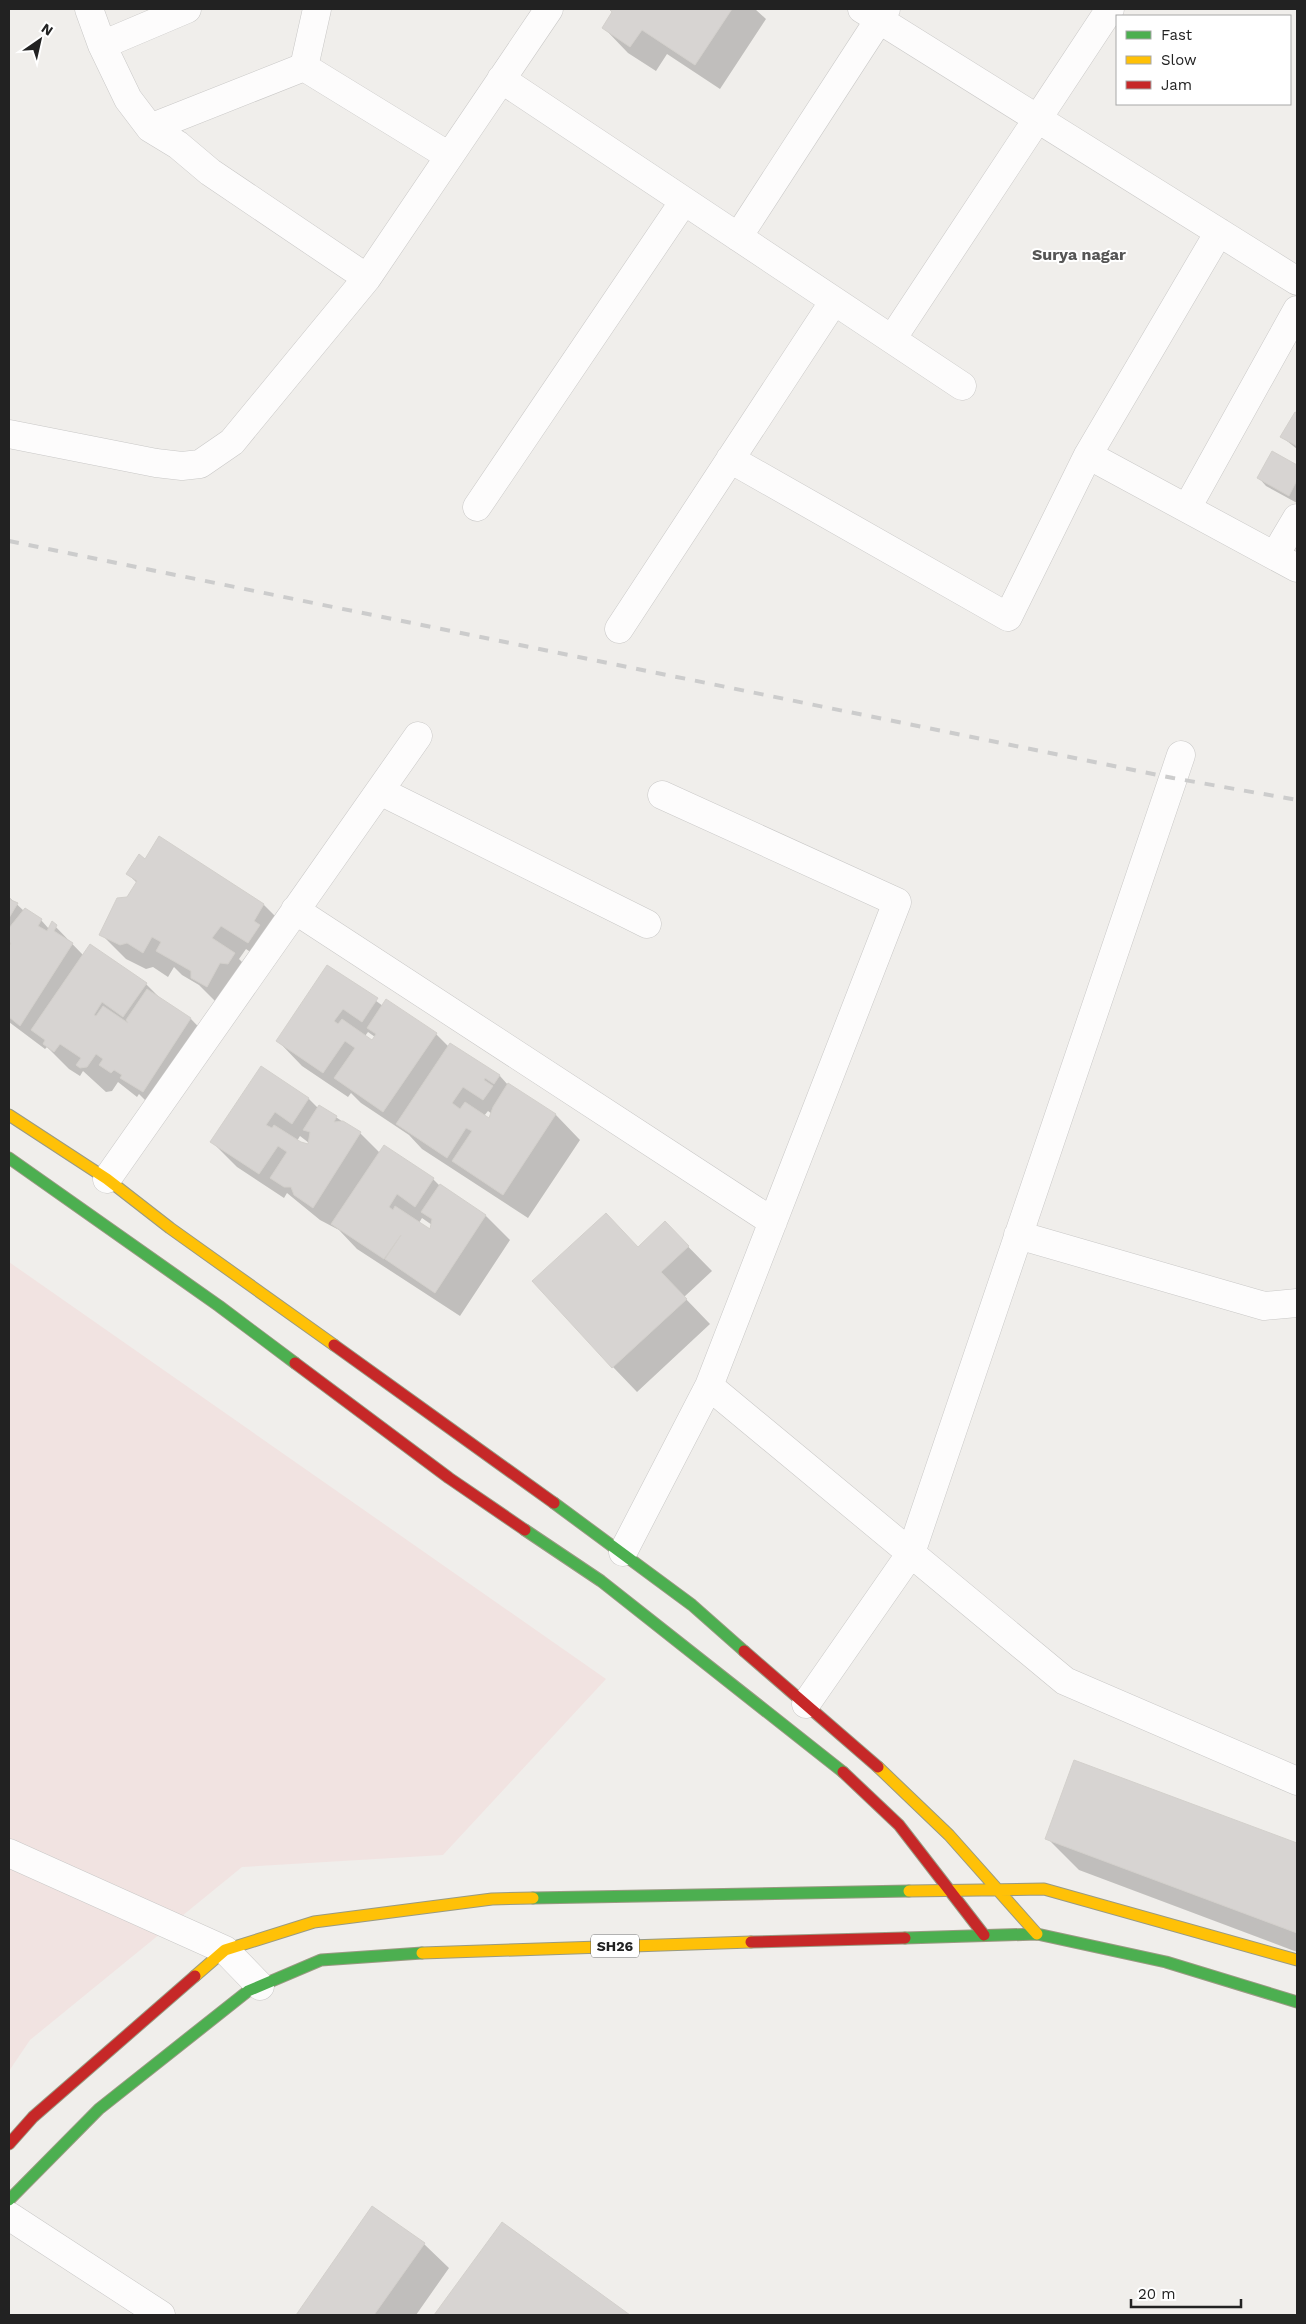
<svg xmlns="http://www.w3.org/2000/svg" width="1306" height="2324" font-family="'Work Sans',sans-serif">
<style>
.commercial{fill:#f1e3e1}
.shadow{fill:#0003;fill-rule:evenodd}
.building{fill:#d7d4d2;stroke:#d3d0cc}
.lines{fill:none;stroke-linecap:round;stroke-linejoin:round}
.street-casing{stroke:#c9c8c7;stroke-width:29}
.fast-casing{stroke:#999a82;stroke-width:13}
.slow-casing{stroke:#999a82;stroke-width:13}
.jam-casing{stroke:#999a82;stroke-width:13}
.street{stroke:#fdfcfc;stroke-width:28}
.fast{stroke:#4caf50;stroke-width:11}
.slow{stroke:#ffc107;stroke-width:11}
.jam{stroke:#c62828;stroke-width:11}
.rail{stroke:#ccc;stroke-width:4;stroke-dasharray:10 10;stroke-linecap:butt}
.labels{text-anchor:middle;stroke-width:4;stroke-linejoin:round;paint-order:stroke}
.shield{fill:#fff;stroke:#646464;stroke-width:1}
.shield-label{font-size:14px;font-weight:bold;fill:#222}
.neighbourhood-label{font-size:16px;font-weight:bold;fill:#555;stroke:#fff}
</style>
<rect width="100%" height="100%" fill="#f0eeeb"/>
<path class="commercial" d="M 9,1262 L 606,1679 L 443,1855 L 242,1867 L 30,2040 L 9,2071 Z"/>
<path class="shadow" d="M 611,9 L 755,9 L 766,19 L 720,89 L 667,54 L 656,71 L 628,53 L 604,28 L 614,12 Z
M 1295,414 L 1297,415 L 1297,449 L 1282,437 Z
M 1273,452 L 1297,467 L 1297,503 L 1266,486 L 1258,477 Z
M 160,838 L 264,905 L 288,929 L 284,950 L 273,967 L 246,949 L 239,959 L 259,979 L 217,1003 L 199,985 L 182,975 L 174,967 L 168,977 L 153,967 L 146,969 L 126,959 L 101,934 L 137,883 L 128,874 L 146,860 Z
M 9,897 L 24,911 L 41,920 L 49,929 L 52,923 L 84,956 L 146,984 L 161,999 L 191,1019 L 215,1044 L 147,1102 L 139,1094 L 137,1097 L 118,1082 L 112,1091 L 106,1092 L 83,1071 L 80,1076 L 69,1069 L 47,1047 L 45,1049 L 9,1022 L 9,948 L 12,946 L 9,944 Z
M 328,966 L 383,1006 L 387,1001 L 436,1034 L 449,1047 L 450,1044 L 500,1076 L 508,1085 L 556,1115 L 580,1140 L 528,1218 L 422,1149 L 409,1135 L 361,1103 L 351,1093 L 348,1097 L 302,1066 L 278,1041 ZM 368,1032 L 375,1037 L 372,1041 L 365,1036 ZM 488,1111 L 492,1114 L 490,1120 L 484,1116 Z
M 262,1068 L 309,1099 L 318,1108 L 319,1106 L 360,1133 L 380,1153 L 433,1179 L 440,1186 L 486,1216 L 510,1240 L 460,1316 L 357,1249 L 339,1230 L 320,1220 L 287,1193 L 284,1198 L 237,1167 L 212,1142 ZM 300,1136 L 309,1143 L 309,1145 L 297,1141 ZM 422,1218 L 432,1225 L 431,1231 L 419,1223 Z
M 665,1223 L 712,1271 L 684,1297 L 710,1324 L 637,1392 L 613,1367 Z
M 1075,1762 L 1297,1845 L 1297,1952 L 1079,1870 L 1047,1838 Z
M 373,2207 L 424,2244 L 449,2268 L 416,2315 L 297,2315 Z
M 502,2224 L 628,2315 L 436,2315 Z"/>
<path class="building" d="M 609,9 L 732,9 L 695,65 L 642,30 L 630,47 L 602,28 L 612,12 Z
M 1295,412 L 1297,413 L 1297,446 L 1280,437 Z
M 1272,451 L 1297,465 L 1297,480 L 1289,496 L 1257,478 Z
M 159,836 L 264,904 L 254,921 L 260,925 L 248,943 L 221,926 L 212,938 L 235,953 L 228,964 L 220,963 L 207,987 L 191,978 L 191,971 L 156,951 L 161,942 L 152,937 L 143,953 L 127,943 L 120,945 L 99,935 L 117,898 L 127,897 L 137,881 L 126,874 L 139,854 L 145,859 Z
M 9,899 L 18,903 L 9,918 Z
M 25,908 L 42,919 L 38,926 L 47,931 L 52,921 L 57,925 L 54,931 L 73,943 L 20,1026 L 9,1017 L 9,946 L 11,944 L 9,941 L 9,928 Z
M 90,944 L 147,983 L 123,1017 L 102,1002 L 94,1015 L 96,1016 L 103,1006 L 128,1023 L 126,1020 L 147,989 L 191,1018 L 143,1092 L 120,1078 L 122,1075 L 114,1070 L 111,1073 L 99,1065 L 103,1059 L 96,1054 L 87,1067 L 80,1068 L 76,1065 L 81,1058 L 60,1044 L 54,1052 L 43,1044 L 45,1040 L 31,1030 Z
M 327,965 L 378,998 L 362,1022 L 343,1009 L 334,1021 L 338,1024 L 342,1019 L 372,1040 L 376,1034 L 367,1028 L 386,999 L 437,1033 L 383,1112 L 334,1078 L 355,1048 L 345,1041 L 323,1073 L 276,1041 Z
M 450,1043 L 500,1075 L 494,1084 L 485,1078 L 484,1080 L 493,1086 L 483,1100 L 463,1087 L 452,1103 L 460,1109 L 465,1102 L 489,1118 L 493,1107 L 508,1083 L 556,1114 L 503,1195 L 452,1161 L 472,1131 L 466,1128 L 447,1158 L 396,1124 Z
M 261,1066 L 309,1098 L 292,1124 L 275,1112 L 266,1125 L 272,1128 L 274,1125 L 301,1142 L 308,1144 L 310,1132 L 303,1130 L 319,1105 L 337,1116 L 334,1122 L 343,1121 L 361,1132 L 313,1208 L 294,1195 L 291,1187 L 284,1187 L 270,1178 L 287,1152 L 278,1146 L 259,1174 L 210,1142 Z
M 384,1145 L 434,1178 L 415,1207 L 397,1194 L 389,1207 L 393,1210 L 395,1206 L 430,1229 L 432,1219 L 421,1212 L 440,1184 L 486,1215 L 435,1293 L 385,1259 L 401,1235 L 384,1259 L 331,1224 Z
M 606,1213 L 638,1247 L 665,1221 L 689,1246 L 661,1272 L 687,1299 L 612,1368 L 532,1281 Z
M 1074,1760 L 1297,1843 L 1297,1933 L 1045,1839 Z
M 372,2206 L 425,2243 L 374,2315 L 296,2315 Z
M 502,2222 L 630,2315 L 434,2315 Z"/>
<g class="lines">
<g class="street-casing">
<path id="street" d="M 89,9 L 102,45 L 128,99 L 150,128 L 178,145 L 210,172 L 367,278
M 862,9 L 1297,281
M 102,45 L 187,9
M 304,67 L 317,9
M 501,79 L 962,386
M 150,128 L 304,67 L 449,156
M 738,237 L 886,9
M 892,339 L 1110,9
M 9,434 L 156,463 L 182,466 L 200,464 L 232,442 L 367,278 L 549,9
M 1088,455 L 1297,568
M 730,459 L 1008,617 L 1088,455 L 1219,232
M 477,507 L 684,201
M 1187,508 L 1297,310
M 1275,555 L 1297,518
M 619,629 L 834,301
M 380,791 L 647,924
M 295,910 L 773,1222
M 107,1179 L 418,736
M 1018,1235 L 1264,1306 L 1297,1303
M 709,1386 L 1065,1681 L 1297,1781
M 623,1552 L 709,1386 L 897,902 L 662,795
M 806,1704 L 911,1553 L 1181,755
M 9,1853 L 225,1950 L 260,1986
M 9,2216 L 161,2315"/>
</g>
<g class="fast-casing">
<path id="fast" d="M 9,1158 L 219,1306 L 295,1363
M 554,1503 L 692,1605 L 744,1651
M 525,1530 L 601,1581 L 843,1772
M 533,1898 L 909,1891
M 905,1938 L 1037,1934 L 1166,1962 L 1297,2002
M 9,2200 L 99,2109 L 248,1991 L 321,1960 L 422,1953"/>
</g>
<g class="slow-casing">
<path id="slow" d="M 9,1115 L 107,1179 L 170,1228 L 334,1345
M 878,1767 L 949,1835 L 1037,1934
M 909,1891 L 1044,1889 L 1297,1960
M 422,1953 L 751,1942
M 195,1976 L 225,1950 L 314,1922 L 492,1899 L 533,1898"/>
</g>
<g class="jam-casing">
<path id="jam" d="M 334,1345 L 554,1503
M 295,1363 L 449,1478 L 525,1530
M 744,1651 L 878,1767
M 843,1772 L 899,1825 L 984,1935
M 751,1942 L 905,1938
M 9,2144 L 33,2117 L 195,1976"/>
</g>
<use href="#street" class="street"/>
<use href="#fast" class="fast"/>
<use href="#slow" class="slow"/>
<use href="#jam" class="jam"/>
<path class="rail" d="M 9,541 L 1173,778 L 1297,800"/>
</g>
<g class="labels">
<rect class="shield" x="591" y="1934.5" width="48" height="23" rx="4"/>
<g class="shield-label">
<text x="615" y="1951">SH26</text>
</g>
<g class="neighbourhood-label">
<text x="1079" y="260">Surya nagar</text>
</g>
</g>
<rect width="1306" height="2324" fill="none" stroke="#222222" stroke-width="20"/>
<rect x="1116" y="15" width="175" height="90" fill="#ffffff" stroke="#a7a7a7"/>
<rect x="1126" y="31" width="25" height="8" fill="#4caf50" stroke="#a7a7a7"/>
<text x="1161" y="40" font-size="15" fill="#222222">Fast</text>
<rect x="1126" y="56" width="25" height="8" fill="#ffc107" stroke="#a7a7a7"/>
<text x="1161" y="65" font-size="15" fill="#222222">Slow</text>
<rect x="1126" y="81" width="25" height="8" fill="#c62828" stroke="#a7a7a7"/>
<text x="1161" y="90" font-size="15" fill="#222222">Jam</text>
<g transform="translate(40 40) rotate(34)" stroke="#ffffff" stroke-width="4" paint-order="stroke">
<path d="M0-4L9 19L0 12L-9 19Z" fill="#222222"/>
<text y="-8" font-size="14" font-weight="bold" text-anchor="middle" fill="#222222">N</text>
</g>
<path d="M1131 2299v8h110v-8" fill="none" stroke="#222222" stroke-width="2.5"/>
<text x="1138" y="2299" font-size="15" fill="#222222" stroke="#ffffff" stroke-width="4" paint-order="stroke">20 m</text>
</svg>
